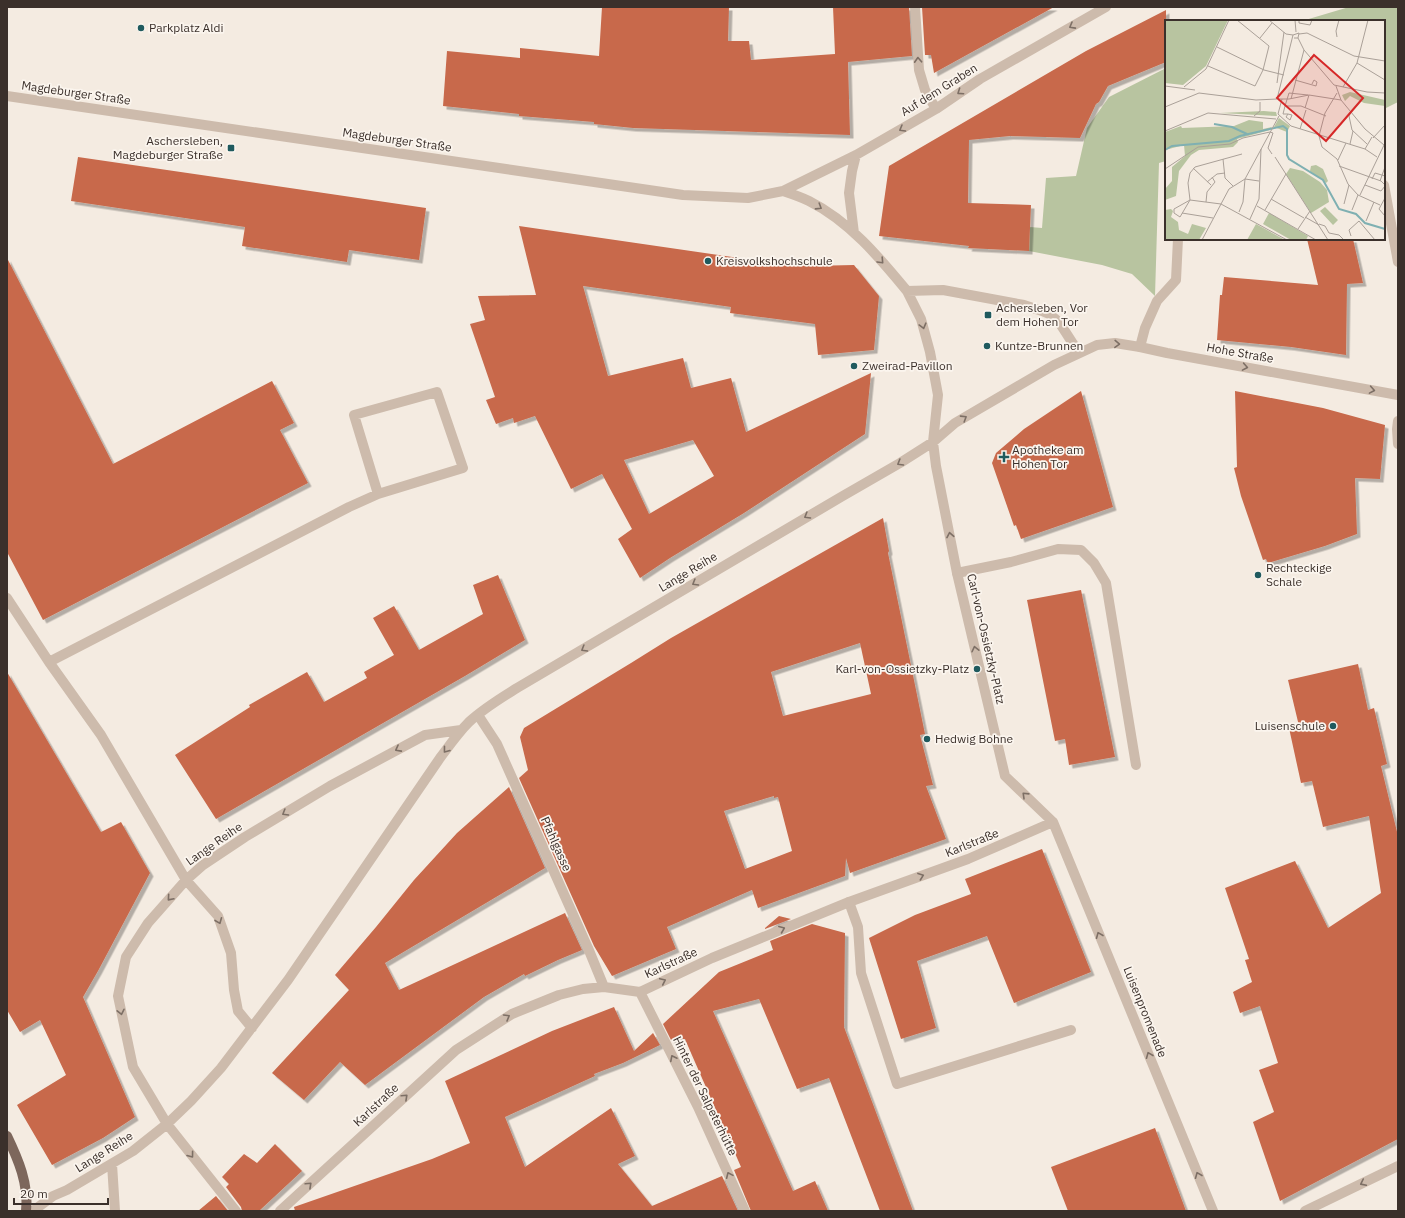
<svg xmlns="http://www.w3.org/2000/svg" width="1405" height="1218" font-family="'IBM Plex Sans',sans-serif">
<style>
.green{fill:#b8c4a0}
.building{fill:#c8694b;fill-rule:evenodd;filter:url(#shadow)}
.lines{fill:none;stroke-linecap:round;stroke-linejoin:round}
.service{stroke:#cdbbac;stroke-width:10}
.minor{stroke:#cdbbac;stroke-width:10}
.primary{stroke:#7d675c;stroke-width:10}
.oneway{stroke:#7d6f65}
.poi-dot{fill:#1f5a5e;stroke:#fbf5ee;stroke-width:1.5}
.labels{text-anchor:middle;stroke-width:3.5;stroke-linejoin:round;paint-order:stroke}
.poi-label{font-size:12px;fill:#3b302b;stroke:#fbf5ee;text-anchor:start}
.street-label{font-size:12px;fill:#3b302b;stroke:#fbf5ee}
.inset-river{fill:none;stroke:#7fb0b2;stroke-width:2}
.inset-road{fill:none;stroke:#aaa098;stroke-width:1}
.view{fill:#d62828;fill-opacity:0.15;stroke:#d62828;stroke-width:2}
.inset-edge{fill:none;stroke:#3b302b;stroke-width:2}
</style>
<defs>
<filter id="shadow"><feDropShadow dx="3.5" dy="3.5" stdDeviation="0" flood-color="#0004"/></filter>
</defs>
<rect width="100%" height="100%" fill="#f4ebe1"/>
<path class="green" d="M 1349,7 L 1398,7 L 1398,102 L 1384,109 L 1384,21 L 1302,21 Z
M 1166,68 L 1166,161 L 1159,163 L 1155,296 L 1132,274 L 1102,265 L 1029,251 L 1030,227 L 1042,228 L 1046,178 L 1076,176 L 1087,128 L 1109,97 Z"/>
<path class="building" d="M 602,7 L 729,7 L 728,41 L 749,41 L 751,60 L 835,54 L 833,7 L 909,7 L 912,56 L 848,62 L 850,135 L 633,128 L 594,124 L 594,122 L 519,116 L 519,114 L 443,106 L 447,51 L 520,58 L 520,48 L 599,56 Z
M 922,7 L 1054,7 L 934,73 L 931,55 L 925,55 Z
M 1166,10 L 1166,62 L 1108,86 L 1099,102 L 1096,104 L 1080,138 L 1010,136 L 969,140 L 968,203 L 1031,205 L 1029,251 L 968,248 L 969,246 L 879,236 L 889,166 L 1086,51 Z
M 78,157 L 426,208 L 419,260 L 349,250 L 347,262 L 242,246 L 245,227 L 71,201 Z
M 519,226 L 746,259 L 809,266 L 854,265 L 879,296 L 874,350 L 818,355 L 815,324 L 730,313 L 731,307 L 583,286 L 608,376 L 683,358 L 691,388 L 731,378 L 746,432 L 871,373 L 865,434 L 744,513 L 670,558 L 640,578 L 618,539 L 632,529 L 602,474 L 571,489 L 535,416 L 514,423 L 513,418 L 496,424 L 486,400 L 495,397 L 470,324 L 485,320 L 478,296 L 536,295 ZM 693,440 L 714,476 L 649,514 L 624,460 Z
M 1307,239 L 1353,239 L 1363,283 L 1347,284 L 1346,355 L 1291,347 L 1217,340 L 1220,295 L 1222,295 L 1224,277 L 1318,285 Z
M 7,258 L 113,464 L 272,381 L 294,423 L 280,430 L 308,483 L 43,620 L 7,552 Z
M 1081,391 L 1113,507 L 1021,539 L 1016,525 L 1014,526 L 992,463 L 996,453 L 1024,429 Z
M 1235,391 L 1323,408 L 1385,425 L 1380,479 L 1355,478 L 1357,534 L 1325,546 L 1268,563 L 1266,559 L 1263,560 L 1241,496 L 1234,468 L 1237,467 Z
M 883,518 L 889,551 L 888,553 L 925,734 L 920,735 L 933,785 L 926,786 L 946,839 L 850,873 L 846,858 L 845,876 L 758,908 L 752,890 L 667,927 L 676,949 L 612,976 L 594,946 L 519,778 L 528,770 L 520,737 L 524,728 L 631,663 L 671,638 ZM 860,643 L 871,694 L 783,716 L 771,672 ZM 774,796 L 774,798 L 778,797 L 792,851 L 745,869 L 724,811 Z
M 498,575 L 525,640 L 465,676 L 216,819 L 175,755 L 250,707 L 249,705 L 307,672 L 324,702 L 367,678 L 364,672 L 394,655 L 373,618 L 394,606 L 419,650 L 483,614 L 473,585 Z
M 1081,590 L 1115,757 L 1069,765 L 1065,739 L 1055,741 L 1027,600 Z
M 1358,664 L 1368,710 L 1374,708 L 1387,764 L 1381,766 L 1398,836 L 1398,1139 L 1280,1201 L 1253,1122 L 1274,1112 L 1259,1070 L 1278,1063 L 1260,1006 L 1240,1013 L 1233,992 L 1252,982 L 1245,960 L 1249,959 L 1225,888 L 1295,861 L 1328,928 L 1381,893 L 1369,816 L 1323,827 L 1312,781 L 1301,783 L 1289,728 L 1299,726 L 1288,680 Z
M 7,672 L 101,832 L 121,822 L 150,873 L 98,971 L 83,997 L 135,1117 L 103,1138 L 52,1165 L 17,1105 L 66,1075 L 40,1020 L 20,1032 L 7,1010 Z
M 509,787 L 545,868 L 385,963 L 399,990 L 565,913 L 582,950 L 558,960 L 525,976 L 524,974 L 484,997 L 365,1085 L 340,1062 L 304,1100 L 272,1073 L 349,990 L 335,975 L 376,927 L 414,880 L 457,833 Z
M 1042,849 L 1091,972 L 1014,1003 L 987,936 L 917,961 L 936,1028 L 901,1039 L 869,938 L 915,915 L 971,894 L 965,879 Z
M 779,916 L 791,919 L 765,929 L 765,928 Z
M 812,924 L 845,933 L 844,1027 L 913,1211 L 880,1211 L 829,1078 L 797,1089 L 759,999 L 713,1011 L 793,1191 L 815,1181 L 828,1211 L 751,1211 L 734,1170 L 741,1167 L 691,1053 L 685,1039 L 683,1039 L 681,1035 L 671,1040 L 663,1024 L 719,972 L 773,950 L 770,941 Z
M 614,1007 L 634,1051 L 653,1033 L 660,1045 L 623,1063 L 594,1074 L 595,1076 L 505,1117 L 525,1167 L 611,1108 L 635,1156 L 618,1164 L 652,1206 L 722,1176 L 738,1211 L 295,1211 L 294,1207 L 432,1159 L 470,1143 L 445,1081 L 552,1031 Z
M 1155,1128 L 1186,1211 L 1068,1211 L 1051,1167 Z
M 275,1144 L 302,1171 L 259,1211 L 242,1211 L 241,1207 L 226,1187 L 229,1184 L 222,1177 L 244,1154 L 257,1163 Z
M 216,1196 L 228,1211 L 198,1211 Z"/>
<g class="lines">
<path class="service" d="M 1384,185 L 1398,262
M 1140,347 L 1145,328 L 1157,301 L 1176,280 L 1178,239
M 957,573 L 1011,562 L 1058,549 L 1081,550 L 1094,563 L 1106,583 L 1136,765
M 849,902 L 858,927 L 861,973 L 897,1084 L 1071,1030"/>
<path class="minor" d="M 915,7 L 919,70 L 925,90 L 936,109
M 7,96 L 683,195 L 748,198 L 783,191 L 856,155 L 936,109 L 980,79 L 1106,7
M 783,191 C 792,194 801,197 809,201 C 849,221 879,257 907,291 L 943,290 L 1024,305 L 1042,311 L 1049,314 L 1059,322 L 1079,353
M 854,233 L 849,193 L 852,171 L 856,155
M 907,291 L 921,319 L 930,352 L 938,395 L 933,442 L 936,466 L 957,573 L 1005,776 L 1053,822 L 1213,1211
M 1398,421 L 1397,429 L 1398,444
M 7,598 L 49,662 L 101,735 L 186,880 L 218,916 L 231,953 L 234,990 L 238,1011 L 252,1028
M 49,662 L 349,507 L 378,494 L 463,468 L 437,392 L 354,415 L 378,494
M 478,715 L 497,744 L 588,948 L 604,987
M 640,992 L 698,1107 L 745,1211
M 112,1164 L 115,1211
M 33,1211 L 53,1196 L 67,1190 L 133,1151 L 167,1124 L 191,1101 L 221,1068 L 288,980 L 440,758 C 449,746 458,733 469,722 C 484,708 501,698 517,688 L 841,497 L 900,463 L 933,442 L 955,423 L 1054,365 L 1097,345 L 1115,343 L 1140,347 L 1167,353 L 1398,395
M 236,1211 L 167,1124 L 133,1067 L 118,996 L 126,957 L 148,923 L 186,880 L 203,865 L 245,837 L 330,786 L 425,735 L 461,730
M 280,1211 L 456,1050 L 512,1014 L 559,995 L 583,989 L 604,987 L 640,992 L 712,958 L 849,902 L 968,859 L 1053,822
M 1305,1211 L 1398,1166"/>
<path class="primary" d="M 7,1136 C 18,1159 29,1184 26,1211"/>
</g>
<defs><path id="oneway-chevron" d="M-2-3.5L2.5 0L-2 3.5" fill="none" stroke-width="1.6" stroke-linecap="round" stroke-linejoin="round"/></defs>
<g class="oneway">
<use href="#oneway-chevron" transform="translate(1072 26) rotate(151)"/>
<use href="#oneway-chevron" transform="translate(918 60) rotate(-93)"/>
<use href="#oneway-chevron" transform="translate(960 92) rotate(146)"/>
<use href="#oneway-chevron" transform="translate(902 129) rotate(150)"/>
<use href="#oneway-chevron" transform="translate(819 207) rotate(32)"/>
<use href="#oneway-chevron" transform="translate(881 261) rotate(47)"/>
<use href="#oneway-chevron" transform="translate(923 326) rotate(75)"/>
<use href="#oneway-chevron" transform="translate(1117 344) rotate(2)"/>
<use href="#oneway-chevron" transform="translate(1245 367) rotate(10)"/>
<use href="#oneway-chevron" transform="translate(1372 390) rotate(10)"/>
<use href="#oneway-chevron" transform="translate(964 418) rotate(-32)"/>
<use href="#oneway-chevron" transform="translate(900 463) rotate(149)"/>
<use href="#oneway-chevron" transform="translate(807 516) rotate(149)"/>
<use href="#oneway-chevron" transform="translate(950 535) rotate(-101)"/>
<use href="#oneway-chevron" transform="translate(695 583) rotate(149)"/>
<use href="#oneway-chevron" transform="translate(584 649) rotate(149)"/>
<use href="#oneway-chevron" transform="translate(975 649) rotate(-103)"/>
<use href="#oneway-chevron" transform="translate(398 749) rotate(152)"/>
<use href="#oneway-chevron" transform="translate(446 750) rotate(128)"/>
<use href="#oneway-chevron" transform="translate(1025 795) rotate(-136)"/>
<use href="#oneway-chevron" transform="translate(285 813) rotate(149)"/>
<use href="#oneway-chevron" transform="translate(921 876) rotate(-20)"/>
<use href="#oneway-chevron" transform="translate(170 898) rotate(131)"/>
<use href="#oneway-chevron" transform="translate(219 921) rotate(68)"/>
<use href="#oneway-chevron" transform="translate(782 929) rotate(-22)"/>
<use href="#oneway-chevron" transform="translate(1099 935) rotate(-112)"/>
<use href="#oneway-chevron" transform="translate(663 981) rotate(-25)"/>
<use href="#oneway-chevron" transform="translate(121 1012) rotate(78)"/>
<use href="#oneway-chevron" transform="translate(507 1017) rotate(-30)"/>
<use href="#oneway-chevron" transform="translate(1149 1055) rotate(-112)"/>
<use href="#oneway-chevron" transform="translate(673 1058) rotate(-117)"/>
<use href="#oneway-chevron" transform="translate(405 1097) rotate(-43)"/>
<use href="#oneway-chevron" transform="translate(191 1155) rotate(53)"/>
<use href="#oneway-chevron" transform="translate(729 1175) rotate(-114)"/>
<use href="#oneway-chevron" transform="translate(1198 1175) rotate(-112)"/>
<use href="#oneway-chevron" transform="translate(1363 1183) rotate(154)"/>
<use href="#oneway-chevron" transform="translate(309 1185) rotate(-43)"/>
</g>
<g class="poi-dot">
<circle cx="141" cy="28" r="4"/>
<rect x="227" y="144" width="8" height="8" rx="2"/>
<circle cx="708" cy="261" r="4"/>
<rect x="984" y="311" width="8" height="8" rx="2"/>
<circle cx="987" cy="346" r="4"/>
<circle cx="854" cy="366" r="4"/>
<path d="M1002 451h4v4h4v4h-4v4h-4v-4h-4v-4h4z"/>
<circle cx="1258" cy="575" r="4"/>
<circle cx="977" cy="669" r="4"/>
<circle cx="1333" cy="726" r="4"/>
<circle cx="927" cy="739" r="4"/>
</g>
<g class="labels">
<g class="poi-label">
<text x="149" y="32">Parkplatz Aldi</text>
<text x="223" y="145" text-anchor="end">Aschersleben,<tspan x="223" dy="14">Magdeburger Straße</tspan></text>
<text x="716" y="265">Kreisvolkshochschule</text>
<text x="996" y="312">Achersleben, Vor<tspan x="996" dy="14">dem Hohen Tor</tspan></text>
<text x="995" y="350">Kuntze-Brunnen</text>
<text x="862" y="370">Zweirad-Pavillon</text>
<text x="1012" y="454">Apotheke am<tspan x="1012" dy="14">Hohen Tor</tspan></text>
<text x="1266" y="572">Rechteckige<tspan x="1266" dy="14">Schale</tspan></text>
<text x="969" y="673" text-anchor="end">Karl-von-Ossietzky-Platz</text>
<text x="1325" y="730" text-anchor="end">Luisenschule</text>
<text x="935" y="743">Hedwig Bohne</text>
</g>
<g class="street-label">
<text transform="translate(939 90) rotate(-32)" y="4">Auf dem Graben</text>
<text transform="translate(76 93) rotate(8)" y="4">Magdeburger Straße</text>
<text transform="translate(397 140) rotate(8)" y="4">Magdeburger Straße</text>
<text transform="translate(1240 353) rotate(10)" y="4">Hohe Straße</text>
<text transform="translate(688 572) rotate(-31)" y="4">Lange Reihe</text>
<text transform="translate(986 639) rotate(77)" y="4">Carl-von-Ossietzky-Platz</text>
<text transform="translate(972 843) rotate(-22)" y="4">Karlstraße</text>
<text transform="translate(214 844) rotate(-35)" y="4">Lange Reihe</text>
<text transform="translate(556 844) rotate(66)" y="4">Pfahlgasse</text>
<text transform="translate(671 963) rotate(-25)" y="4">Karlstraße</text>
<text transform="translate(1145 1012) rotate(68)" y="4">Luisenpromenade</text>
<text transform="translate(705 1096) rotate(64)" y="4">Hinter der Salpeterhütte</text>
<text transform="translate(376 1105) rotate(-43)" y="4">Karlstraße</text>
<text transform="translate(104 1152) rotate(-32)" y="4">Lange Reihe</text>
</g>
</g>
<g transform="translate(1165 20)">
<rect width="220" height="220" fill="#f4ebe1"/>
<path d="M 0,0 L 63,0 L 41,46 L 18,65 L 0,63 ZM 185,72 L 220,80 L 220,86 L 199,83 L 185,76 L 180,81 L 177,75 ZM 99,91 L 111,92 L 112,96 L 55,93 ZM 114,98 L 125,106 L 122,112 L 109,107 ZM 84,100 L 98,102 L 98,109 L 107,107 L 105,110 L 72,119 L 73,122 L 68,127 L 34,130 L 26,135 L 14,151 L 11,176 L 0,180 L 0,169 L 7,161 L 7,147 L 20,136 L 19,125 L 0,130 L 0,112 L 16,106 L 17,108 L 69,106 ZM 151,145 L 158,149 L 163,161 L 161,163 L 145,151 L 146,146 ZM 125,148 L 138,151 L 155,162 L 162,170 L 164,182 L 146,193 L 121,154 ZM 160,187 L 173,200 L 168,205 L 155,191 ZM 6,189 L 8,191 L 6,197 L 13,202 L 14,210 L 23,214 L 27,204 L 41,208 L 34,220 L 0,220 L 0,190 ZM 104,193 L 143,216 L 141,220 L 126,220 L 98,204 ZM 91,204 L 120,220 L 82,220 Z" fill="#b8c4a0"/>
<path class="inset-river" d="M 49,104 L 67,107 L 82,114M 0,130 L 7,126 L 64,121 L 75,116 L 118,106 L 122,109 L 122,135 L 124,139 L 158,160 L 174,189 L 191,194 L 200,203 L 220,209"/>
<path class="inset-road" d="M 104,0 L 121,14 L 128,15M 130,0 L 131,12M 134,0 L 134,3 L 145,5 L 147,0M 134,14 L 142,13 L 189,36 L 220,41M 172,17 L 171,11 L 174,0M 95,18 L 107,3M 133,18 L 139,30 L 169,65 L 202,72 L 220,73M 52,27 L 99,50 L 119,55M 192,43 L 220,60M 43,46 L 90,66 L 98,50 L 104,26 L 72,0M 130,60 L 151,66 L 152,62 L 149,60 L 147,64M 112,63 L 119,12M 0,66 L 30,70M 171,66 L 176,80 L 200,109 L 219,125M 19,67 L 41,49 L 64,0M 178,67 L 192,43 L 203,0M 143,75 L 124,73 L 120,86 L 136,86 L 161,96M 113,79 L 124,79 L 144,75 L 176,80M 117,79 L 113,94 L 126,106 L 200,129 L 212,137M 126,79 L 139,30M 120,86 L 118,94 L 123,94 L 127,95 L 125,100 L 121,97 L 123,94M 0,87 L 34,73 L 91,80 L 112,79 L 128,15 L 134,13 L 133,18 L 129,18M 140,88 L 144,75M 186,92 L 184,96 L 187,110 L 202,124M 89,96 L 95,91 L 95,82M 135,109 L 141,90M 0,111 L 43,93 L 111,99M 105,112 L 108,113 L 103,128 L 107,134M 154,116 L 157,127 L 172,139 L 183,164 L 193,175 L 215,185M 154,116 L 160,93 L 172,73M 208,118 L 220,105M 185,124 L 188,111M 200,129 L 207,117M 110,137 L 163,220M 58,139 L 60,158 L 68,166M 173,140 L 181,123M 174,146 L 216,161 L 220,165M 28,148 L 46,165M 0,149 L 33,127 L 65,124 L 78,118 L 105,112M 80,159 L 94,161M 207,159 L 210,153 L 220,156M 215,161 L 220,147M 42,162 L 52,154 L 60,153M 200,165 L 216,171 L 220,166M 195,175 L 220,123M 220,178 L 214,189 L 220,196M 106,179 L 139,198M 25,180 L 15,197 L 9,193 L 9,189 L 25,180 L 56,184 L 64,169 L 80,159M 25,180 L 23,163 L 25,153 L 30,147 L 77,134M 41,182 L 42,172 L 50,162 L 47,157M 179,184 L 184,165M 92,186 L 151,220M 100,190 L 121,154M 187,190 L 193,175M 74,192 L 78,182 L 80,159 L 114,96M 17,193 L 48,198M 140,197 L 154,205M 85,199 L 94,179 L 96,129M 201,201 L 209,182M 154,204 L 160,206 L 164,213 L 174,215 L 179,220M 133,209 L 145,191M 186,216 L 184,210 L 194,201 L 210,220M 37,220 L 56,184 L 122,220"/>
<path class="view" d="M 149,35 L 198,78 L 161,121 L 112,78 Z"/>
<rect width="220" height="220" class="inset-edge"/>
</g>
<rect width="1405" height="1218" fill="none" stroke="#3b302b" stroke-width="16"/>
<path d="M14 1198v6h94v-6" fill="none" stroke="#3b302b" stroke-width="2"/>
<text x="20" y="1198" font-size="12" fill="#3b302b" stroke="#fbf5ee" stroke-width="3" paint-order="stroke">20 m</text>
</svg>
